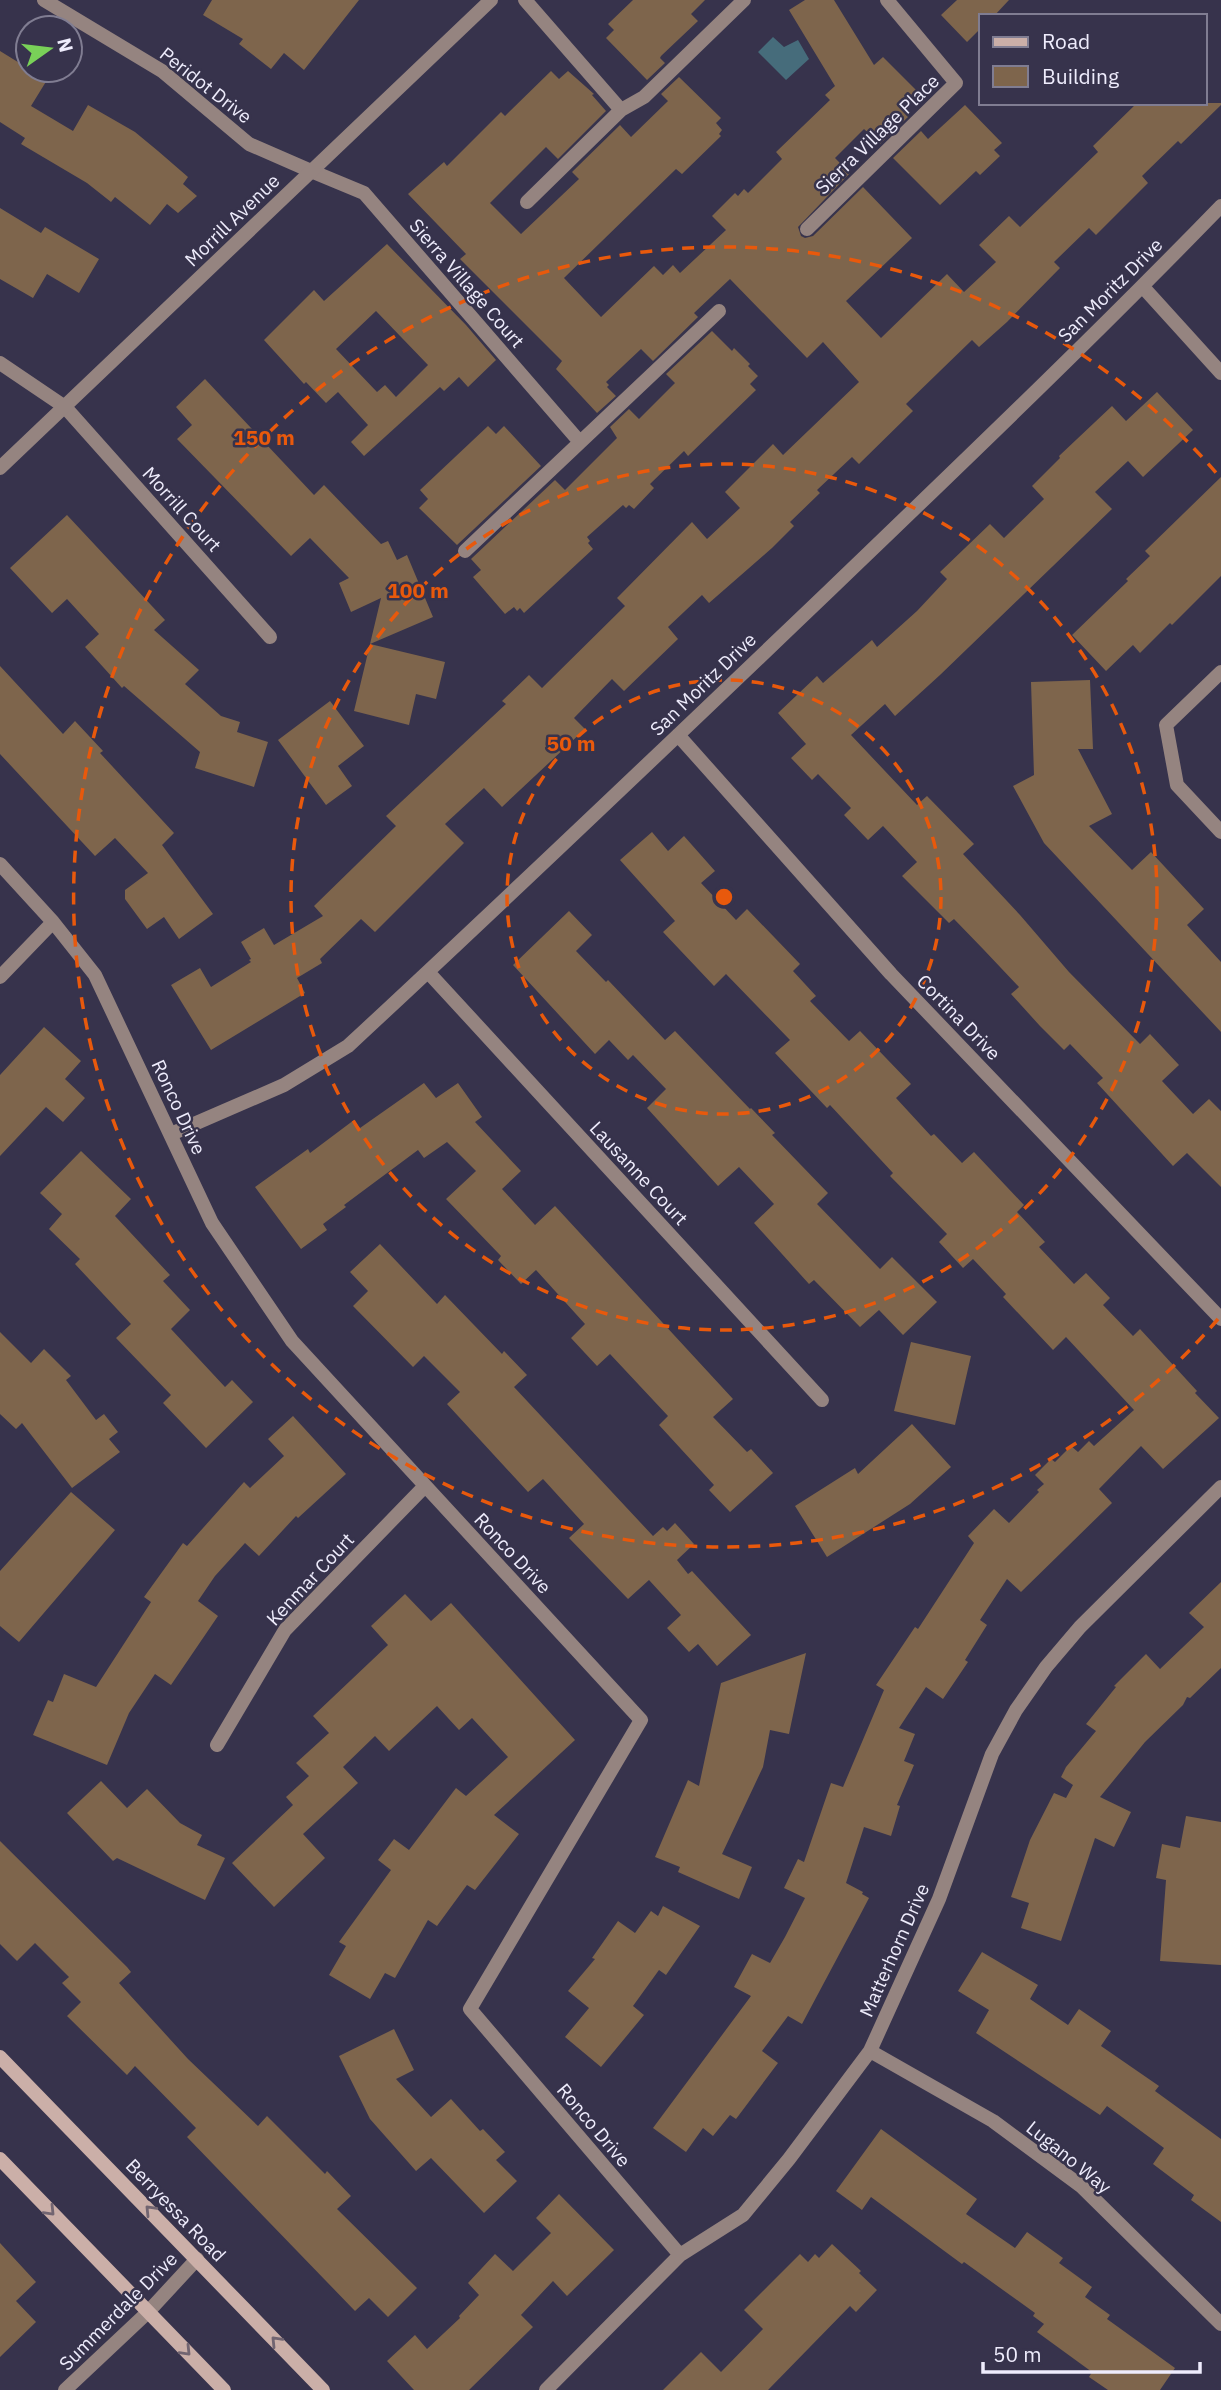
<svg xmlns="http://www.w3.org/2000/svg" width="1221" height="2390" font-family="'IBM Plex Sans',sans-serif">
<style>
.water{fill:#466c7b}
.building{fill:#7e654c;fill-rule:evenodd}
.lines{fill:none;stroke-linecap:round;stroke-linejoin:round}
.service{stroke:#958480;stroke-width:14}
.minor{stroke:#958480;stroke-width:14}
.tertiary{stroke:#958480;stroke-width:14}
.secondary{stroke:#cbafa8;stroke-width:14}
.oneway{stroke:#726571}
.ring{fill:none;stroke:#e8590c;stroke-width:3.5;stroke-dasharray:12 9}
.labels{text-anchor:middle;stroke-width:5;stroke-linejoin:round;paint-order:stroke}
.street-label{font-size:19px;fill:#eeecfc;stroke:#37334c}
.centre{fill:#e8590c;stroke:#37334c;stroke-width:3.5}
.ring-label{font-size:21px;text-anchor:middle;font-weight:bold;fill:#e8590c;stroke:#37334c;stroke-width:5;stroke-linejoin:round;paint-order:stroke}
</style>
<rect width="100%" height="100%" fill="#37334c"/>
<path class="water" d="M 773,37 L 784,47 L 798,40 L 809,59 L 786,80 L 758,52 Z"/>
<path class="building" d="M 212,0 L 359,0 L 304,70 L 284,53 L 271,69 L 239,44 L 243,39 L 203,15 Z
M 633,0 L 705,0 L 691,14 L 698,21 L 661,56 L 660,58 L 665,63 L 647,80 L 606,38 L 614,30 L 608,24 Z
M 805,0 L 834,0 L 874,65 L 883,57 L 916,90 L 899,107 L 908,117 L 880,144 L 864,129 L 835,158 L 850,173 L 798,227 L 801,236 L 805,238 L 813,236 L 863,187 L 912,238 L 846,301 L 881,338 L 947,274 L 964,292 L 996,262 L 979,245 L 1009,216 L 1020,227 L 1098,152 L 1093,146 L 1137,103 L 1221,103 L 1221,105 L 1181,144 L 1178,141 L 1142,176 L 1148,183 L 1096,235 L 1089,228 L 1054,262 L 1060,268 L 1007,322 L 979,347 L 972,340 L 906,404 L 913,411 L 859,464 L 852,457 L 817,490 L 820,493 L 790,522 L 794,526 L 772,548 L 709,603 L 702,595 L 668,627 L 678,639 L 624,691 L 612,679 L 574,718 L 585,729 L 502,807 L 484,788 L 445,824 L 464,843 L 375,932 L 361,919 L 320,959 L 322,963 L 297,978 L 305,993 L 211,1050 L 171,985 L 200,968 L 211,987 L 251,962 L 249,960 L 251,959 L 241,942 L 264,928 L 274,945 L 323,916 L 314,906 L 396,826 L 386,816 L 506,704 L 502,701 L 529,675 L 542,688 L 625,606 L 617,598 L 692,522 L 707,539 L 740,508 L 725,492 L 773,444 L 783,455 L 859,382 L 823,342 L 807,358 L 730,279 L 694,313 L 698,317 L 653,361 L 641,349 L 606,382 L 609,385 L 607,387 L 616,396 L 597,413 L 556,369 L 562,361 L 460,259 L 466,254 L 408,194 L 444,162 L 447,166 L 501,112 L 505,116 L 551,71 L 559,79 L 568,71 L 594,94 L 592,95 L 606,111 L 558,159 L 546,147 L 490,203 L 521,234 L 579,179 L 572,172 L 620,125 L 631,137 L 668,101 L 661,94 L 679,77 L 721,118 L 716,123 L 722,130 L 719,134 L 721,136 L 682,174 L 676,169 L 564,278 L 601,317 L 654,266 L 663,275 L 673,265 L 680,273 L 726,230 L 712,216 L 735,193 L 738,196 L 744,189 L 748,193 L 782,159 L 776,152 L 830,100 L 825,95 L 835,86 L 789,10 Z
M 957,0 L 1009,0 L 994,16 L 981,16 L 981,28 L 967,42 L 941,15 Z
M 0,51 L 47,80 L 31,106 L 73,131 L 88,105 L 135,132 L 158,151 L 188,177 L 183,184 L 197,196 L 178,213 L 167,204 L 150,225 L 115,197 L 111,202 L 87,183 L 21,144 L 25,138 L 0,122 Z
M 965,105 L 1002,143 L 994,150 L 1000,156 L 980,175 L 976,171 L 940,205 L 893,158 L 921,131 L 928,139 Z
M 0,208 L 41,233 L 45,227 L 99,259 L 79,293 L 47,274 L 33,298 L 0,279 Z
M 387,244 L 466,325 L 496,360 L 468,387 L 459,377 L 444,391 L 440,387 L 364,456 L 351,442 L 368,425 L 338,392 L 326,403 L 306,382 L 304,384 L 264,340 L 314,290 L 324,301 ZM 376,311 L 428,365 L 396,397 L 385,385 L 377,392 L 336,349 Z
M 712,331 L 732,351 L 734,348 L 750,364 L 748,366 L 758,376 L 750,384 L 756,390 L 688,456 L 684,451 L 650,484 L 654,488 L 634,509 L 629,505 L 626,508 L 623,505 L 587,537 L 590,541 L 588,543 L 593,549 L 524,613 L 520,608 L 517,611 L 514,607 L 505,614 L 473,577 L 481,570 L 471,559 L 555,480 L 565,490 L 617,438 L 610,427 L 629,409 L 639,419 L 675,383 L 666,374 Z
M 205,379 L 314,495 L 324,485 L 381,544 L 388,541 L 397,560 L 407,555 L 433,617 L 370,644 L 445,662 L 436,699 L 416,694 L 409,725 L 354,711 L 381,598 L 351,612 L 339,583 L 349,578 L 310,538 L 291,556 L 177,439 L 192,425 L 176,407 Z
M 1157,392 L 1193,430 L 1143,477 L 1128,461 L 1095,492 L 1112,509 L 940,675 L 895,716 L 885,704 L 851,735 L 917,805 L 927,796 L 974,844 L 963,854 L 1020,915 L 1069,972 L 1140,1044 L 1150,1034 L 1179,1065 L 1162,1081 L 1193,1114 L 1209,1099 L 1221,1111 L 1221,1187 L 1187,1153 L 1173,1166 L 1097,1083 L 1103,1078 L 1070,1044 L 1064,1050 L 1040,1026 L 1011,994 L 1019,987 L 984,950 L 954,919 L 949,923 L 902,876 L 917,862 L 883,826 L 868,840 L 844,815 L 851,808 L 818,774 L 812,780 L 791,758 L 806,744 L 778,713 L 817,676 L 823,683 L 872,640 L 877,647 L 917,611 L 947,579 L 940,572 L 990,524 L 1004,538 L 1044,499 L 1032,486 L 1060,458 L 1059,456 L 1112,406 L 1126,421 Z
M 488,426 L 496,434 L 504,426 L 541,466 L 457,545 L 419,508 L 428,499 L 420,490 Z
M 1221,477 L 1221,576 L 1172,625 L 1170,623 L 1140,653 L 1133,645 L 1106,671 L 1072,635 L 1128,581 L 1126,579 L 1150,556 L 1145,551 Z
M 67,515 L 165,620 L 154,630 L 199,670 L 185,684 L 221,716 L 240,722 L 237,732 L 268,742 L 254,787 L 195,768 L 200,752 L 124,686 L 122,688 L 85,647 L 99,634 L 67,599 L 52,613 L 10,568 Z
M 0,666 L 63,734 L 75,721 L 103,751 L 100,753 L 174,833 L 162,845 L 213,914 L 179,939 L 164,917 L 147,929 L 125,899 L 125,890 L 148,873 L 115,838 L 95,856 L 0,754 Z
M 1090,680 L 1093,749 L 1078,749 L 1112,814 L 1089,826 L 1132,870 L 1151,852 L 1204,909 L 1187,925 L 1221,962 L 1221,1032 L 1044,843 L 1013,786 L 1034,775 L 1031,682 Z
M 330,701 L 364,746 L 338,766 L 352,786 L 326,805 L 278,740 Z
M 652,832 L 668,851 L 684,836 L 715,871 L 701,883 L 736,920 L 747,909 L 800,964 L 793,971 L 816,996 L 810,1001 L 849,1041 L 860,1031 L 911,1084 L 896,1098 L 931,1136 L 934,1134 L 962,1163 L 974,1152 L 1024,1205 L 1017,1212 L 1045,1242 L 1039,1247 L 1074,1284 L 1086,1273 L 1110,1298 L 1103,1305 L 1133,1336 L 1140,1329 L 1197,1391 L 1195,1393 L 1219,1418 L 1163,1469 L 1141,1446 L 1099,1489 L 1112,1503 L 1021,1592 L 1007,1579 L 980,1620 L 987,1625 L 965,1660 L 968,1662 L 943,1699 L 926,1687 L 899,1728 L 915,1734 L 904,1761 L 914,1765 L 897,1805 L 900,1806 L 891,1836 L 864,1827 L 846,1883 L 863,1892 L 862,1894 L 869,1898 L 858,1919 L 802,2024 L 788,2016 L 762,2051 L 778,2063 L 736,2119 L 730,2115 L 713,2136 L 703,2128 L 686,2152 L 653,2128 L 751,1996 L 734,1987 L 752,1954 L 770,1963 L 785,1937 L 805,1898 L 784,1888 L 798,1859 L 804,1862 L 831,1783 L 843,1787 L 884,1690 L 876,1685 L 915,1627 L 918,1629 L 974,1543 L 968,1536 L 994,1509 L 1009,1523 L 1039,1492 L 1037,1490 L 1044,1484 L 1035,1475 L 1051,1459 L 1055,1462 L 1071,1446 L 1078,1452 L 1089,1441 L 1094,1446 L 1134,1410 L 1066,1337 L 1053,1350 L 1003,1297 L 1006,1294 L 973,1259 L 963,1268 L 939,1242 L 947,1234 L 890,1176 L 893,1173 L 830,1105 L 827,1108 L 775,1053 L 790,1040 L 726,974 L 714,986 L 663,932 L 675,921 L 620,860 Z
M 569,911 L 592,935 L 576,951 L 606,982 L 608,980 L 665,1040 L 675,1031 L 750,1109 L 751,1108 L 775,1133 L 772,1135 L 828,1193 L 817,1204 L 880,1269 L 892,1257 L 937,1302 L 903,1335 L 879,1310 L 860,1327 L 814,1280 L 809,1284 L 754,1223 L 774,1204 L 739,1167 L 718,1186 L 647,1108 L 666,1089 L 633,1055 L 628,1060 L 609,1040 L 595,1054 L 513,965 Z
M 44,1027 L 81,1061 L 65,1079 L 85,1098 L 63,1122 L 46,1107 L 0,1156 L 0,1075 Z
M 424,1083 L 436,1098 L 458,1083 L 482,1117 L 475,1122 L 521,1171 L 502,1189 L 535,1225 L 555,1206 L 733,1399 L 713,1417 L 747,1452 L 751,1449 L 773,1473 L 730,1512 L 709,1490 L 714,1485 L 659,1425 L 668,1416 L 610,1354 L 597,1366 L 571,1338 L 585,1324 L 536,1270 L 521,1284 L 498,1260 L 501,1256 L 446,1199 L 476,1171 L 447,1142 L 424,1158 L 418,1150 L 344,1205 L 346,1207 L 323,1224 L 327,1230 L 301,1249 L 255,1187 L 308,1149 L 310,1153 L 354,1120 L 360,1128 Z
M 81,1151 L 131,1199 L 115,1216 L 170,1275 L 163,1281 L 190,1310 L 171,1329 L 225,1387 L 232,1380 L 253,1402 L 206,1448 L 163,1403 L 171,1395 L 116,1338 L 131,1324 L 75,1264 L 80,1259 L 49,1229 L 62,1214 L 40,1193 Z
M 380,1244 L 437,1304 L 445,1295 L 502,1354 L 504,1351 L 527,1375 L 514,1387 L 653,1536 L 663,1527 L 667,1531 L 675,1523 L 694,1544 L 677,1560 L 688,1574 L 692,1571 L 751,1635 L 717,1666 L 698,1644 L 689,1652 L 667,1628 L 681,1615 L 649,1580 L 628,1599 L 569,1538 L 584,1524 L 543,1479 L 528,1492 L 447,1404 L 460,1392 L 424,1356 L 413,1367 L 353,1306 L 368,1291 L 350,1272 Z
M 0,1332 L 31,1363 L 44,1349 L 71,1376 L 66,1380 L 96,1420 L 104,1414 L 118,1432 L 109,1439 L 120,1452 L 72,1488 L 22,1423 L 16,1429 L 0,1414 Z
M 911,1342 L 971,1356 L 955,1425 L 894,1411 Z
M 293,1416 L 346,1474 L 298,1518 L 296,1516 L 259,1556 L 245,1543 L 215,1576 L 198,1601 L 218,1616 L 171,1685 L 155,1674 L 129,1713 L 107,1765 L 33,1735 L 48,1700 L 53,1702 L 64,1674 L 96,1687 L 151,1602 L 144,1597 L 183,1543 L 187,1546 L 244,1482 L 250,1488 L 284,1456 L 268,1439 Z
M 912,1424 L 951,1467 L 910,1504 L 827,1557 L 795,1506 L 855,1468 L 858,1474 Z
M 71,1492 L 115,1530 L 19,1642 L 0,1626 L 0,1571 Z
M 1221,1582 L 1221,1668 L 1190,1698 L 1187,1697 L 1183,1705 L 1145,1742 L 1100,1797 L 1131,1812 L 1114,1847 L 1095,1838 L 1061,1941 L 1021,1928 L 1029,1903 L 1011,1897 L 1030,1840 L 1054,1793 L 1066,1798 L 1073,1785 L 1061,1777 L 1066,1767 L 1096,1731 L 1086,1724 L 1116,1687 L 1114,1686 L 1146,1654 L 1160,1669 L 1204,1627 L 1189,1613 Z
M 405,1594 L 431,1621 L 451,1603 L 575,1740 L 494,1815 L 519,1834 L 475,1890 L 467,1885 L 437,1926 L 428,1920 L 395,1978 L 385,1973 L 370,1999 L 329,1975 L 346,1946 L 339,1942 L 391,1870 L 378,1860 L 394,1839 L 409,1850 L 456,1788 L 466,1796 L 508,1757 L 472,1718 L 459,1730 L 437,1706 L 389,1751 L 375,1736 L 343,1767 L 358,1783 L 303,1834 L 325,1858 L 274,1907 L 232,1863 L 293,1805 L 286,1797 L 309,1776 L 296,1763 L 329,1733 L 313,1716 L 388,1645 L 371,1626 Z
M 806,1653 L 789,1734 L 770,1730 L 763,1767 L 722,1854 L 752,1867 L 739,1899 L 678,1872 L 680,1867 L 655,1857 L 688,1780 L 699,1786 L 721,1683 Z
M 101,1781 L 127,1808 L 147,1789 L 180,1823 L 202,1835 L 197,1845 L 225,1858 L 205,1900 L 117,1858 L 113,1861 L 67,1813 Z
M 1186,1816 L 1221,1822 L 1221,1965 L 1160,1961 L 1166,1880 L 1156,1878 L 1162,1844 L 1180,1848 Z
M 0,1841 L 127,1967 L 131,1972 L 119,1983 L 188,2059 L 258,2126 L 267,2116 L 325,2174 L 327,2171 L 351,2196 L 337,2209 L 417,2288 L 388,2317 L 369,2298 L 355,2311 L 187,2137 L 196,2128 L 135,2066 L 127,2075 L 67,2016 L 81,2002 L 62,1983 L 69,1977 L 35,1943 L 17,1961 L 0,1944 Z
M 663,1906 L 700,1926 L 666,1975 L 659,1970 L 633,2006 L 644,2015 L 601,2067 L 565,2037 L 589,2008 L 568,1991 L 595,1959 L 592,1958 L 618,1921 L 635,1933 L 651,1911 L 658,1916 Z
M 982,1952 L 1038,1985 L 1030,1999 L 1068,2025 L 1079,2009 L 1111,2031 L 1101,2046 L 1159,2086 L 1155,2091 L 1221,2139 L 1221,2222 L 1191,2200 L 1194,2195 L 1153,2164 L 1164,2148 L 1107,2106 L 1100,2115 L 976,2033 L 989,2010 L 958,1991 Z
M 394,2029 L 414,2070 L 396,2079 L 431,2117 L 451,2099 L 480,2131 L 483,2129 L 505,2152 L 496,2160 L 517,2181 L 484,2213 L 431,2158 L 416,2171 L 370,2119 L 339,2056 Z
M 881,2129 L 977,2199 L 966,2214 L 1015,2248 L 1027,2232 L 1063,2258 L 1059,2263 L 1092,2287 L 1085,2297 L 1110,2315 L 1107,2319 L 1175,2368 L 1160,2390 L 1108,2390 L 1089,2377 L 1092,2372 L 1037,2332 L 1044,2324 L 1033,2316 L 1035,2313 L 964,2262 L 962,2264 L 871,2197 L 862,2210 L 836,2191 Z
M 559,2194 L 614,2250 L 567,2296 L 553,2281 L 521,2315 L 533,2327 L 469,2390 L 414,2390 L 387,2361 L 415,2335 L 427,2349 L 460,2318 L 459,2316 L 479,2295 L 468,2283 L 495,2254 L 513,2271 L 551,2233 L 536,2218 Z
M 0,2243 L 36,2282 L 16,2301 L 36,2322 L 0,2357 Z
M 832,2244 L 861,2271 L 859,2273 L 877,2290 L 856,2312 L 850,2306 L 768,2390 L 663,2390 L 701,2352 L 721,2372 L 763,2329 L 744,2310 L 800,2254 L 808,2262 L 815,2254 L 819,2258 Z"/>
<g class="lines">
<path class="service" d="M 525,0 L 621,110 L 644,97 L 744,0
M 311,171 L 364,193 L 579,441
M 527,202 L 621,110
M 807,229 L 956,83 L 887,0
M 465,551 L 719,311"/>
<path class="minor" d="M 44,0 L 162,71 L 249,144 L 311,171
M 1143,287 L 1221,373
M 0,363 L 65,407 L 270,637
M 1221,672 L 1166,725 L 1177,785 L 1221,832
M 678,735 L 891,974 L 1221,1319
M 0,864 L 53,922 L 95,975 L 212,1223 L 292,1341 L 641,1720 L 470,2009 L 680,2255
M 428,972 L 822,1400
M 0,977 L 53,922
M 171,1134 L 284,1085 L 348,1046 C 510,896 670,743 830,590 C 962,463 1094,337 1221,206
M 217,1745 L 285,1630 L 425,1486
M 870,2051 L 993,2121 L 1081,2186 L 1221,2324
M 65,2390 L 148,2312 L 197,2259
M 546,2390 L 680,2255 L 743,2215 L 789,2159 L 870,2051 L 939,1899 L 992,1754 L 1016,1710 L 1046,1667 L 1080,1627 L 1221,1487"/>
<path class="tertiary" d="M 0,468 L 491,0"/>
<path class="secondary" d="M 0,2057 L 323,2390
M 0,2159 L 224,2390"/>
</g>
<defs><path id="oneway-chevron" d="M-2-3.5L2.5 0L-2 3.5" fill="none" stroke-width="1.6" stroke-linecap="round" stroke-linejoin="round" transform="scale(1.75)"/></defs>
<g class="oneway">
<use href="#oneway-chevron" transform="translate(150 2210) rotate(-134)"/>
<use href="#oneway-chevron" transform="translate(50 2211) rotate(46)"/>
<use href="#oneway-chevron" transform="translate(276 2341) rotate(-134)"/>
<use href="#oneway-chevron" transform="translate(186 2351) rotate(46)"/>
</g>
<g class="ring">
<circle cx="724" cy="897" r="217"/>
<circle cx="724" cy="897" r="433"/>
<path d="M1218 1319A650 650 0 1 1 1218 475"/>
</g>
<g class="labels">
<g class="street-label">
<text transform="translate(206 85) rotate(38)" y="7">Peridot Drive</text>
<text transform="translate(877 134) rotate(-44)" y="7">Sierra Village Place</text>
<text transform="translate(232 220) rotate(-44)" y="7">Morrill Avenue</text>
<text transform="translate(467 283) rotate(49)" y="7">Sierra Village Court</text>
<text transform="translate(1110 290) rotate(-45)" y="7">San Moritz Drive</text>
<text transform="translate(182 509) rotate(48)" y="7">Morrill Court</text>
<text transform="translate(703 684) rotate(-44)" y="7">San Moritz Drive</text>
<text transform="translate(959 1017) rotate(46)" y="7">Cortina Drive</text>
<text transform="translate(179 1107) rotate(65)" y="7">Ronco Drive</text>
<text transform="translate(639 1173) rotate(47)" y="7">Lausanne Court</text>
<text transform="translate(513 1553) rotate(47)" y="7">Ronco Drive</text>
<text transform="translate(310 1579) rotate(-47)" y="7">Kenmar Court</text>
<text transform="translate(894 1950) rotate(-66)" y="7">Matterhorn Drive</text>
<text transform="translate(594 2125) rotate(50)" y="7">Ronco Drive</text>
<text transform="translate(1069 2157) rotate(39)" y="7">Lugano Way</text>
<text transform="translate(176 2210) rotate(46)" y="7">Berryessa Road</text>
<text transform="translate(118 2311) rotate(-45)" y="7">Summerdale Drive</text>
</g>
</g>
<circle cx="724" cy="897" r="10" class="centre"/>
<g class="ring-label">
<text x="264" y="445">150 m</text>
<text x="418" y="598">100 m</text>
<text x="571" y="751">50 m</text>
</g>
<rect x="979" y="14" width="228" height="91" fill="#37334c" stroke="#807d92" stroke-width="2"/>
<rect x="993" y="37" width="35" height="10" fill="#cbafa8" stroke="#807d92" stroke-width="2"/>
<text x="1042" y="49" font-size="21" fill="#eeecfc">Road</text>
<rect x="993" y="66" width="35" height="21" fill="#7e654c" stroke="#807d92" stroke-width="2"/>
<text x="1042" y="84" font-size="21" fill="#eeecfc">Building</text>
<g transform="translate(49 49) rotate(76)"><circle r="33" fill="#37334c" stroke="#807d92" stroke-width="2"/>
<path d="M0-5L12 26L0 18L-12 26Z" fill="#79d158"/>
<text y="-10" font-size="19" font-weight="bold" text-anchor="middle" fill="#eeecfc">N</text>
</g>
<path d="M983 2362v10h217v-10" fill="none" stroke="#eeecfc" stroke-width="3.5"/>
<text x="993" y="2362" font-size="21" fill="#eeecfc" stroke="#37334c" stroke-width="5" paint-order="stroke">50 m</text>
</svg>
